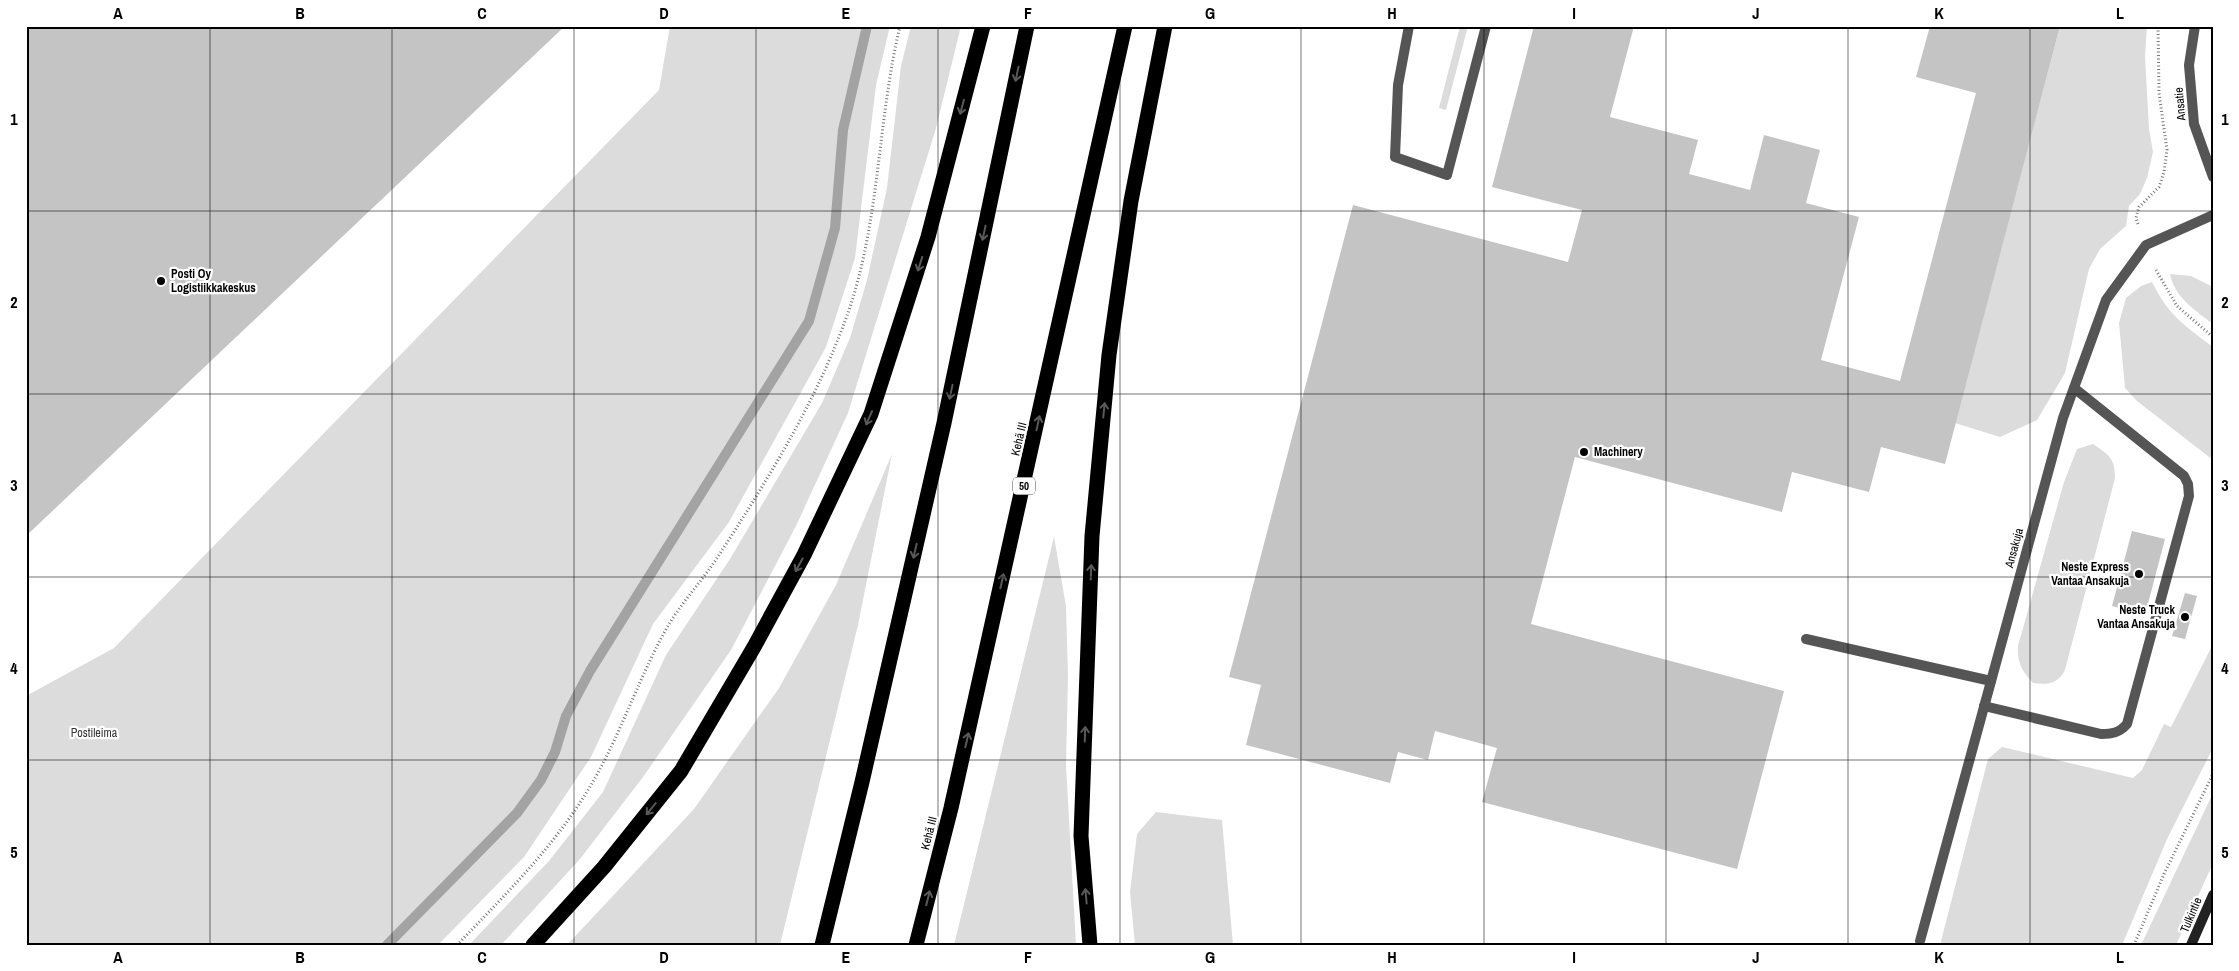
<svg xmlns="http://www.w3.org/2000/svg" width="2239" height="971" font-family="'Archivo Narrow',sans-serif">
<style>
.green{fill:#dcdcdc}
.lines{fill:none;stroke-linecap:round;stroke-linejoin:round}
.stream{stroke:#a3a3a3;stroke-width:10}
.building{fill:#c4c4c4}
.path{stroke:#777;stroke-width:3;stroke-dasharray:1 2.5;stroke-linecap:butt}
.lane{stroke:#555;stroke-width:10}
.street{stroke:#555;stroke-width:10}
.secondary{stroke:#222;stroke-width:10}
.highway{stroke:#000;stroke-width:15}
.oneway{stroke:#595959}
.grid{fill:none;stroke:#000;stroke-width:1;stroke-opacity:0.55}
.poi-dot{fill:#000;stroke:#fff;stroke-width:2}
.labels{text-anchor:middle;stroke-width:4.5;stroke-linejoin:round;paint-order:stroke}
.shield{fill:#fff;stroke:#4c4c4c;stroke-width:1}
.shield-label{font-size:11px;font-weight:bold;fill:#000}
.street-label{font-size:12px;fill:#000;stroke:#fff}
.poi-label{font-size:12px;font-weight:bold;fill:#000;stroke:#fff;text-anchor:start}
.park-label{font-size:12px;fill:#333;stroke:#fff}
.neatline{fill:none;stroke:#000;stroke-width:2}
.grid-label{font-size:16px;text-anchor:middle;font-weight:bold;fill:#000}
</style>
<rect width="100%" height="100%" fill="#fff"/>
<path class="green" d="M 670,26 L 890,26 L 876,85 L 855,258 L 826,347 L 729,522 L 653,624 L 591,757 L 524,857 L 438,945 L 26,945 L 26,696 L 114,648 L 659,90 Z
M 911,26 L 961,26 L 936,128 L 848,413 L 796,526 L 731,650 L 643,777 L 580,859 L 501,945 L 469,945 L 549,861 L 603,792 L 666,655 L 730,559 L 822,403 L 850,338 L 867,280 L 887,188 L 901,66 Z
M 1460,26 L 1468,26 L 1446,110 L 1439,108 Z
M 2060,26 L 2147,26 L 2145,56 L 2149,129 L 2153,152 L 2147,178 L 2140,194 L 2129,206 L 2126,226 L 2100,249 L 2089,269 L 2065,373 L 2037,420 L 2000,437 L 1955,423 Z
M 2170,274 L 2191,276 L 2213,287 L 2213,324 C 2195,310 2175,298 2170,274 Z
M 2152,282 C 2169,316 2184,325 2213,347 L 2213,460 L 2137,401 L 2125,388 L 2119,323 L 2126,298 L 2141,286 Z
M 2093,444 C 2109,455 2115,458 2115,478 L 2065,670 C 2058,684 2047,685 2033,683 C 2022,671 2017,663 2018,646 L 2064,482 L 2077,449 Z
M 892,454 L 858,625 L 780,945 L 567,945 L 694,809 L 779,688 L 836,585 Z
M 1054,537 L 1066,606 L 1068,677 L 1066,765 L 1076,945 L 954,945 Z
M 2213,640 L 2213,748 L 2168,837 L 2122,945 L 1940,945 L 1988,759 L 2002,747 L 2133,778 L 2142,770 L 2164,724 L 2171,727 L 2210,650 Z
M 2213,793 L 2213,863 L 2176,945 L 2141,945 Z
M 1156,812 L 1222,820 L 1233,945 L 1135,945 L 1130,892 L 1137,834 Z"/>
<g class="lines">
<path class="stream" d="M 387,945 L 517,813 L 541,780 L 555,752 L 566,716 L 590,671 L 809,321 L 835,228 L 843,130 L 867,26"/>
</g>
<path class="building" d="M 26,26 L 565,26 L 26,536 Z
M 1534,26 L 1634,26 L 1610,117 L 1698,140 L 1689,174 L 1750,190 L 1764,135 L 1820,150 L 1806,203 L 1859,217 L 1821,360 L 1900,381 L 1976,93 L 1916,77 L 1930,26 L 2060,26 L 1945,464 L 1881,447 L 1869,492 L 1792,472 L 1782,512 L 1575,457 L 1531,624 L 1784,691 L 1737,869 L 1482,802 L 1497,748 L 1435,731 L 1428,760 L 1398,752 L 1390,783 L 1246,745 L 1261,685 L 1229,677 L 1353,205 L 1568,262 L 1582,210 L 1492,187 Z
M 2132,531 L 2165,539 L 2145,615 L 2112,606 Z
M 2185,593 L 2197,596 L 2185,639 L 2172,636 Z"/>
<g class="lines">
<path class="path" d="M 2138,224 L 2136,218 L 2139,207 L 2159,187 L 2164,172 L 2167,150 L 2159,93 L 2158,26
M 2156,270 L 2177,306 L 2213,337
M 457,945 C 504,896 553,848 588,790 C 620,738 638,678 668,626 C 682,602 702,581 717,558 C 769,478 821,394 851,304 C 880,214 878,118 900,26
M 2134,945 L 2164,874 L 2213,774"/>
<path class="lane" d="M 1409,26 L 1398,85 L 1395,157 L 1447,175 L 1486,26
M 1806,639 L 1991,681
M 1984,706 L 2101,734 C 2112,734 2119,733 2127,724 L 2189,496 L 2188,484 L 2184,476 L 2074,388"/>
<path class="street" d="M 2195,26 L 2189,65 L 2194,124 L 2213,177
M 1920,941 L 2063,418 L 2106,300 L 2146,245 L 2213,215"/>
<path class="secondary" d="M 2191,945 L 2213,895"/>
<path class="highway" d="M 533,945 L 604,867 L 681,771 L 754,647 L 804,555 L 871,414 L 928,237 L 983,26
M 822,945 L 862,782 L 944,423 L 1027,26
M 916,945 L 951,808 L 1125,26
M 1090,945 L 1081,836 L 1092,536 L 1109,355 L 1131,201 L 1165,26"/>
</g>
<defs><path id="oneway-shaft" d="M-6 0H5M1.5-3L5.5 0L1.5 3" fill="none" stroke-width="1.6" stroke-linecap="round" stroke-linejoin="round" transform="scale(1.25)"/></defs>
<g class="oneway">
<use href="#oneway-shaft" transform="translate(1017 74) rotate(102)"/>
<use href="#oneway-shaft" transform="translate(962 107) rotate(105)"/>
<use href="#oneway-shaft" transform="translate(984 233) rotate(102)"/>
<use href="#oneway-shaft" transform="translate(920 264) rotate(108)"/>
<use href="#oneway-shaft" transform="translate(951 392) rotate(102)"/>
<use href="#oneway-shaft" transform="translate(1104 410) rotate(-84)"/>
<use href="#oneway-shaft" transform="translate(869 418) rotate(114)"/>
<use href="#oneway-shaft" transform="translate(1038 423) rotate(-78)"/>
<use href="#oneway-shaft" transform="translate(915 551) rotate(103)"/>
<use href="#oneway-shaft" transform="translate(799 565) rotate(119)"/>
<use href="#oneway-shaft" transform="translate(1091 572) rotate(-88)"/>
<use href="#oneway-shaft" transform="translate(1002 581) rotate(-77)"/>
<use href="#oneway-shaft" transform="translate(1085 734) rotate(-88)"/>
<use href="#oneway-shaft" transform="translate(967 740) rotate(-77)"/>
<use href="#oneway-shaft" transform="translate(651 809) rotate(129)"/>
<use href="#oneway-shaft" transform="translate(1086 896) rotate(-95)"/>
<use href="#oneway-shaft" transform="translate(928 898) rotate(-76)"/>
</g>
<path class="grid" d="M 210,26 L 210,945M 392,26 L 392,945M 574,26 L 574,945M 756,26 L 756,945M 938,26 L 938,945M 1120,26 L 1120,945M 1301,26 L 1301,945M 1484,26 L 1484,945M 1666,26 L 1666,945M 1848,26 L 1848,945M 2030,26 L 2030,945M 26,211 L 2213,211M 26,394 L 2213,394M 26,577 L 2213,577M 26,760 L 2213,760"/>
<g class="poi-dot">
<circle cx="161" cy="281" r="5"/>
<circle cx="1584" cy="452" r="5"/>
<circle cx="2139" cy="574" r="5"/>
<circle cx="2185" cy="617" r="5"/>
</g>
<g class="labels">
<rect class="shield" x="1013" y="477.5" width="22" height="17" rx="4"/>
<g class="shield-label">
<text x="1024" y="490">50</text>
</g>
<g class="street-label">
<text transform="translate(2180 104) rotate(-95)" y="4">Ansatie</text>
<text transform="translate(1019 439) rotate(-77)" y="4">Kehä III</text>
<text transform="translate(2014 548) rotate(-75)" y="4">Ansakuja</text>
<text transform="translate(929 833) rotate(-76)" y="4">Kehä III</text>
<text transform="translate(2191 915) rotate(-67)" y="4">Tulkintie</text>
</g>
<g class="poi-label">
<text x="171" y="278">Posti Oy<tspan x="171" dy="14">Logistiikkakeskus</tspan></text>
<text x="1594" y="456">Machinery</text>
<text x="2129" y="571" text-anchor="end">Neste Express<tspan x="2129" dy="14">Vantaa Ansakuja</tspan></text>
<text x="2175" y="614" text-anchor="end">Neste Truck<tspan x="2175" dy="14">Vantaa Ansakuja</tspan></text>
</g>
<g class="park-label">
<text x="94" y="737">Postileima</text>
</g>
</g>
<rect width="2239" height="971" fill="none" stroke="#ffffff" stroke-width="55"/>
<rect x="28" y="28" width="2184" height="916" class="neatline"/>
<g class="grid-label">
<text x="118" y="19">A</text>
<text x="300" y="19">B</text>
<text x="482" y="19">C</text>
<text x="664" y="19">D</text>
<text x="846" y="19">E</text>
<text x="1028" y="19">F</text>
<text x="1210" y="19">G</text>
<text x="1392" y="19">H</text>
<text x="1574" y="19">I</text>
<text x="1756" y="19">J</text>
<text x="1939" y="19">K</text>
<text x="2120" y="19">L</text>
<text x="14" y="125">1</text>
<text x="2225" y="125">1</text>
<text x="14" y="308">2</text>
<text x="2225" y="308">2</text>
<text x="14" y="491">3</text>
<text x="2225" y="491">3</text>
<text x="14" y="674">4</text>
<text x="2225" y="674">4</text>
<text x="14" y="858">5</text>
<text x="2225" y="858">5</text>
<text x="118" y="963">A</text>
<text x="300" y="963">B</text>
<text x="482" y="963">C</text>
<text x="664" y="963">D</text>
<text x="846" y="963">E</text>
<text x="1028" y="963">F</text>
<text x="1210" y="963">G</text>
<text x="1392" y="963">H</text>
<text x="1574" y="963">I</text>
<text x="1756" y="963">J</text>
<text x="1939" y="963">K</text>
<text x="2120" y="963">L</text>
</g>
</svg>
